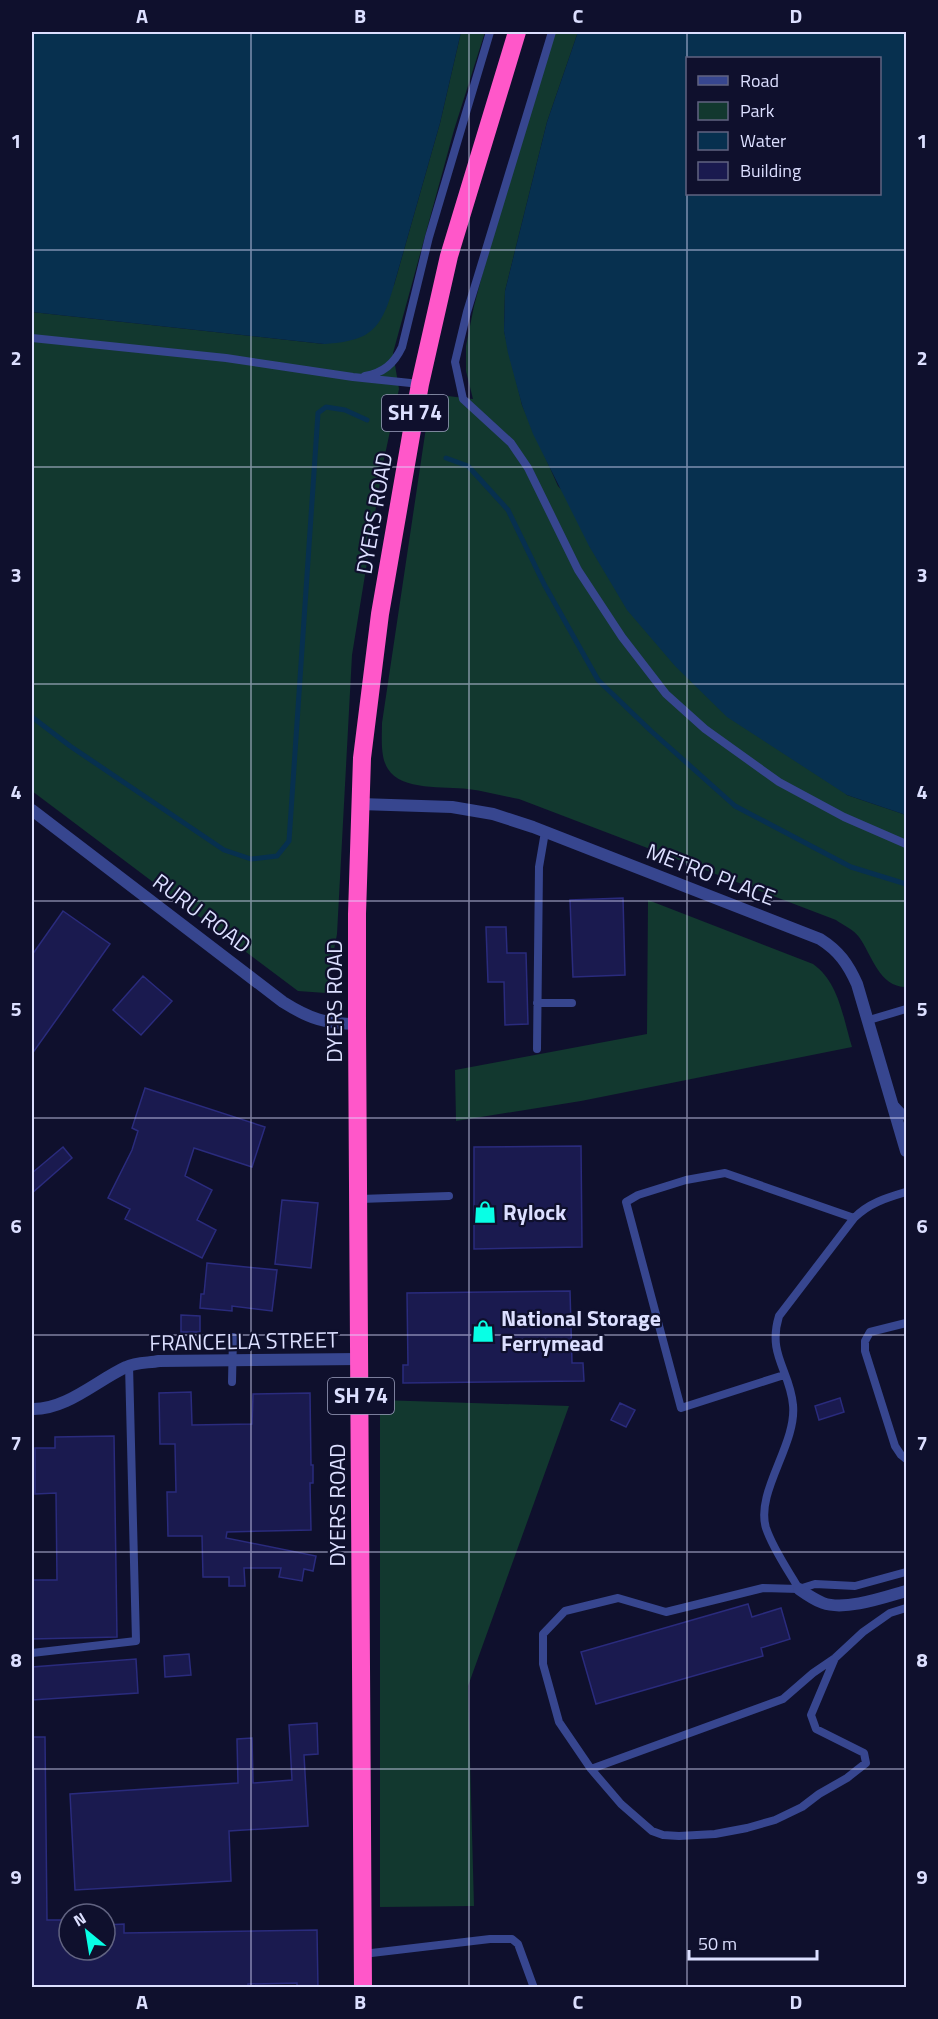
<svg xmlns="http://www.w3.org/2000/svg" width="938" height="2019" font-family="'Titillium Web',sans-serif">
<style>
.green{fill:#12382f}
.water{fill:#07304f;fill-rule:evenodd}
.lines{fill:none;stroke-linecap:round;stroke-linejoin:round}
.stream{stroke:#07304f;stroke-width:5}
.building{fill:#1a1a4f;stroke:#2a2b7d;stroke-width:1.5}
.lane{stroke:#37468f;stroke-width:8}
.street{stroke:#37468f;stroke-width:12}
.highway{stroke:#ff57c9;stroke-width:18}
.grid{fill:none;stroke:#dcdfff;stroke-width:1.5;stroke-opacity:0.55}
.labels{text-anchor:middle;stroke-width:4.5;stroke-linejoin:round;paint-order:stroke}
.shield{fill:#0f102d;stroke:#9ea1c0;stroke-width:1.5}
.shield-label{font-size:21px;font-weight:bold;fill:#dcdfff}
.street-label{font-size:22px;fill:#dcdfff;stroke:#0f102d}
.poi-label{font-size:22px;font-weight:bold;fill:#dcdfff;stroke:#0f102d;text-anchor:start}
.neatline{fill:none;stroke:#dcdfff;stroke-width:2}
.grid-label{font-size:20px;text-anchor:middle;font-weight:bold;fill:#dcdfff}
</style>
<rect width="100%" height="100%" fill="#0f102d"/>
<path class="green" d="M 461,32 L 485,32 L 454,130 L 393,353 L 399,389 L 383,464 L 352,655 L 337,934 L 326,993 L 298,991 L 32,791 L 32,312 L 324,344 L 394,285 L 440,123 Z
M 555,32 L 578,32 L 547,122 L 505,291 L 504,331 L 522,405 L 558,486 L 847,795 L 906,815 L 906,987 C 879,987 872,955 859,937 C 854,930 843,925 836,920 L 519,799 C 502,796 485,791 468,789 C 445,786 401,791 388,769 C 380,757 382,737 382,723 L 431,394 L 473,399 L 466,371 L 466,346 L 474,306 L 489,249 Z
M 648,900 L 813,964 C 839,982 843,1018 852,1047 L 581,1101 L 456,1121 L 455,1070 L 647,1034 Z
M 380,1400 L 569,1406 L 468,1686 L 474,1906 L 380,1907 Z"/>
<path class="water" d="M 32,32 L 461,32 L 440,123 L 394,285 C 381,330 371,341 324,344 L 32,312 Z
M 578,32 L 906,32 L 906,815 L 847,795 L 727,717 L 675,666 L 627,610 L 589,546 L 533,434 L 522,405 L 508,353 L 504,331 L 505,291 L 547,122 ZM 688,58 L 880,58 L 880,194 L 688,194 Z"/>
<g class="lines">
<path class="stream" d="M 446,458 L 468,466 L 508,510 L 544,584 L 598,680 L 651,731 L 735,806 L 851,867 L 906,884
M 32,717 L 70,746 L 224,850 L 251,859 L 277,856 L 289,841 L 318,413 L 326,407 L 345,410 L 367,420"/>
</g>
<path class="building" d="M 623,898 L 625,975 L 573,977 L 570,900 Z
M 63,911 L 110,944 L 32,1054 L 32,955 Z
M 486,927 L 506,927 L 507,953 L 526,953 L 528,1024 L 505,1025 L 504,982 L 488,982 Z
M 143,976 L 172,1001 L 141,1035 L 113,1010 Z
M 145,1088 L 265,1127 L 252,1167 L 194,1148 L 185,1176 L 212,1190 L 197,1220 L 216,1230 L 202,1258 L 125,1219 L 130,1209 L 108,1198 L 132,1150 L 138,1131 L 132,1128 Z
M 581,1146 L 582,1247 L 474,1249 L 474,1147 Z
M 63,1147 L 72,1158 L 32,1193 L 32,1173 Z
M 282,1200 L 318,1203 L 311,1268 L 275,1264 Z
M 207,1263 L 277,1270 L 272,1311 L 232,1306 L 232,1311 L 200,1308 L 201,1294 L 204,1294 Z
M 570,1291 L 572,1363 L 583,1363 L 584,1381 L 403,1383 L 403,1365 L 408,1365 L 407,1293 Z
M 181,1315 L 200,1316 L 200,1332 L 181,1332 Z
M 191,1392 L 192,1425 L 252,1424 L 253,1394 L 310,1393 L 311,1465 L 313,1465 L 313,1483 L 310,1483 L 311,1530 L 227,1532 L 226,1538 L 316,1556 L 313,1571 L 304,1569 L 302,1581 L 279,1577 L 281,1568 L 244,1568 L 245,1586 L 229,1586 L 229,1577 L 203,1577 L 202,1536 L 168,1536 L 167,1492 L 176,1492 L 175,1444 L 160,1444 L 159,1393 Z
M 840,1398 L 844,1412 L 819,1420 L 815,1406 Z
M 620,1403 L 635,1410 L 626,1427 L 611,1420 Z
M 114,1436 L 117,1637 L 32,1639 L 32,1580 L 57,1580 L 56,1493 L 35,1494 L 35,1448 L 55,1448 L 55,1437 Z
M 748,1604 L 752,1617 L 781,1608 L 790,1639 L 761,1648 L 763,1656 L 596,1704 L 581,1652 Z
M 189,1654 L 191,1675 L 165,1677 L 164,1656 Z
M 136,1659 L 138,1693 L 32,1700 L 32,1667 Z
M 317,1723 L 318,1754 L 304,1755 L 308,1826 L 229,1831 L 231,1881 L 75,1890 L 70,1794 L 238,1783 L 237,1739 L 252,1738 L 253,1783 L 292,1780 L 289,1725 Z
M 32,1737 L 45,1737 L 47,1920 L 69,1920 L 69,1950 L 105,1950 L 105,1925 L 124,1924 L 124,1933 L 317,1930 L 318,1988 L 297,1988 L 297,1983 L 248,1984 L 248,1988 L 32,1988 Z"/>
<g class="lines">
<path class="lane" d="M 552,32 L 467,312 L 455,362 L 463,399 L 511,443 L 528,468 L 578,570 L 622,637 L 666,694 L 705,729 L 779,782 L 844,817 L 906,844
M 32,338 L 226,358 L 353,377 L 420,384
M 365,376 C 383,373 394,364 402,347 L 429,237 L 490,32
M 537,1003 L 572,1003
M 869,1020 L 906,1009
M 537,1049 L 539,867 L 545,832
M 893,1103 L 906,1117
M 360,1199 L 449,1196
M 906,1323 L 870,1332 L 865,1341 L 865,1351 L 895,1446 L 901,1455 L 906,1459
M 784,1375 L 681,1408 L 626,1202 L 638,1195 L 686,1180 L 725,1173 L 854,1218
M 232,1382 L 233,1337
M 799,1589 C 788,1570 773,1549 766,1528 C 755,1492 797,1444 793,1405 C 790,1370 767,1355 779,1316 L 854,1218 C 869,1203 886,1198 906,1192
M 32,1653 L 136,1641 L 129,1365
M 835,1658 L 811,1715 L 816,1729 L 864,1753 L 866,1763 L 847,1778 L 819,1794 L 802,1807 L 775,1820 L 747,1828 L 715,1834 L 679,1836 L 663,1835 L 652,1831 L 621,1804 L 591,1769 L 559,1722 L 543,1664 L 543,1634 L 565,1611 L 618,1598 L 666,1612 L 763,1588 L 799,1589 L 815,1584 L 855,1586 L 906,1572
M 591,1769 L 783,1699 L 813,1673 L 835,1658 L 863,1632 L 890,1613 L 906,1608
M 363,1954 L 490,1939 L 512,1939 L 518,1944 L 534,1988"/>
<path class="street" d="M 360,804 L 452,807 L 493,814 L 533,827 L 820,939 C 839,951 848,964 857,984 L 906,1151
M 32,810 L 283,1002 C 310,1019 326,1024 357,1024
M 32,1409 C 66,1410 96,1381 126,1367 C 136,1362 149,1363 159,1361 L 360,1359
M 799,1589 C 806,1594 815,1600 823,1603 C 845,1611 885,1597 906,1591"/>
<path class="highway" d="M 363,1988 L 357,1024 L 357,914 L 362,758 L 380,614 L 420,384 L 449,256 L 517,32"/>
</g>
<path class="grid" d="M 251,32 L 251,1988M 469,32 L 469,1988M 687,32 L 687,1988M 32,250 L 906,250M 32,467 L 906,467M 32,684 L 906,684M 32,901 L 906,901M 32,1118 L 906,1118M 32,1335 L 906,1335M 32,1552 L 906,1552M 32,1769 L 906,1769"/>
<defs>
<g id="shop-bare" transform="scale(1.8)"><path d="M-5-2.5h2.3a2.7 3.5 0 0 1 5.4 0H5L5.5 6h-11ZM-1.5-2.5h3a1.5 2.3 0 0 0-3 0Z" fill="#08ffe5" stroke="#0f102d" stroke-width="2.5" paint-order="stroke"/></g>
</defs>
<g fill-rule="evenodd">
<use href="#shop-bare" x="485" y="1212"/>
<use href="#shop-bare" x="483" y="1331"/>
</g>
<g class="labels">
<g class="shield">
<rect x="382" y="395" width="66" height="36" rx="4.5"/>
<rect x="328" y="1378" width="66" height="36" rx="4.5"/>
</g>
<g class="shield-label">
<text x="415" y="420">SH 74</text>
<text x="361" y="1403">SH 74</text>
</g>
<g class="street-label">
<text transform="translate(374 513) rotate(-80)" y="8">DYERS ROAD</text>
<text transform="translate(711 874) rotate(21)" y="8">METRO PLACE</text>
<text transform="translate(202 913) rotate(37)" y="8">RURU ROAD</text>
<text transform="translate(334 1001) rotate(-90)" y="8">DYERS ROAD</text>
<text transform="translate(244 1341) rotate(-1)" y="8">FRANCELLA STREET</text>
<text transform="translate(337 1505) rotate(-90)" y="8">DYERS ROAD</text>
</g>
<g class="poi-label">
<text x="503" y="1220">Rylock</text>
<text x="501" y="1326">National Storage<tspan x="501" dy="25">Ferrymead</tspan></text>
</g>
</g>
<rect width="938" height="2019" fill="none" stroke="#0f102d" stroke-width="66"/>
<rect x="686" y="57" width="195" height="138" fill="#0f102d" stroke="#616381" stroke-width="1.5"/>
<rect x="698" y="76" width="30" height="9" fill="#37468f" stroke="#616381" stroke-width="1.5"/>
<text x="740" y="87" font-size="18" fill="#dcdfff">Road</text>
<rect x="698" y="102" width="30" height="18" fill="#12382f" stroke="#616381" stroke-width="1.5"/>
<text x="740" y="117" font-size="18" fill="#dcdfff">Park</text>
<rect x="698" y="132" width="30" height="18" fill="#07304f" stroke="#616381" stroke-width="1.5"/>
<text x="740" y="147" font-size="18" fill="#dcdfff">Water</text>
<rect x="698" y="162" width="30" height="18" fill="#1a1a4f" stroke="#616381" stroke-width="1.5"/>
<text x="740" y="177" font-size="18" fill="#dcdfff">Building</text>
<g transform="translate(87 1932) rotate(330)"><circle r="28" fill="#0f102d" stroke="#616381" stroke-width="1.5"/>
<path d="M0-4.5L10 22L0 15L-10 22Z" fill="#08ffe5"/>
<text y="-9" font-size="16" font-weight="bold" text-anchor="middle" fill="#dcdfff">N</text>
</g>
<path d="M689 1950v9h128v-9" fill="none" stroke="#dcdfff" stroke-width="3"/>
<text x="698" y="1950" font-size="18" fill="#dcdfff" stroke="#0f102d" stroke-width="4.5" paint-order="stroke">50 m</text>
<rect x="33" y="33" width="872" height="1953" class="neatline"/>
<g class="grid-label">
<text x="142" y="23">A</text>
<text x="360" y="23">B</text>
<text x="578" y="23">C</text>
<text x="796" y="23">D</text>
<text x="16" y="148">1</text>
<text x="922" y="148">1</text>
<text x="16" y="365">2</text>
<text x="922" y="365">2</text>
<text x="16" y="582">3</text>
<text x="922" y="582">3</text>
<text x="16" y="799">4</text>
<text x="922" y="799">4</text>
<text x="16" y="1016">5</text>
<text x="922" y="1016">5</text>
<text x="16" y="1233">6</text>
<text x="922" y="1233">6</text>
<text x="16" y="1450">7</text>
<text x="922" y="1450">7</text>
<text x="16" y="1667">8</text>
<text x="922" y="1667">8</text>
<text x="16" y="1884">9</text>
<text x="922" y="1884">9</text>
<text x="142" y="2009">A</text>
<text x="360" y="2009">B</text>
<text x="578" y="2009">C</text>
<text x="796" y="2009">D</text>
</g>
</svg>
